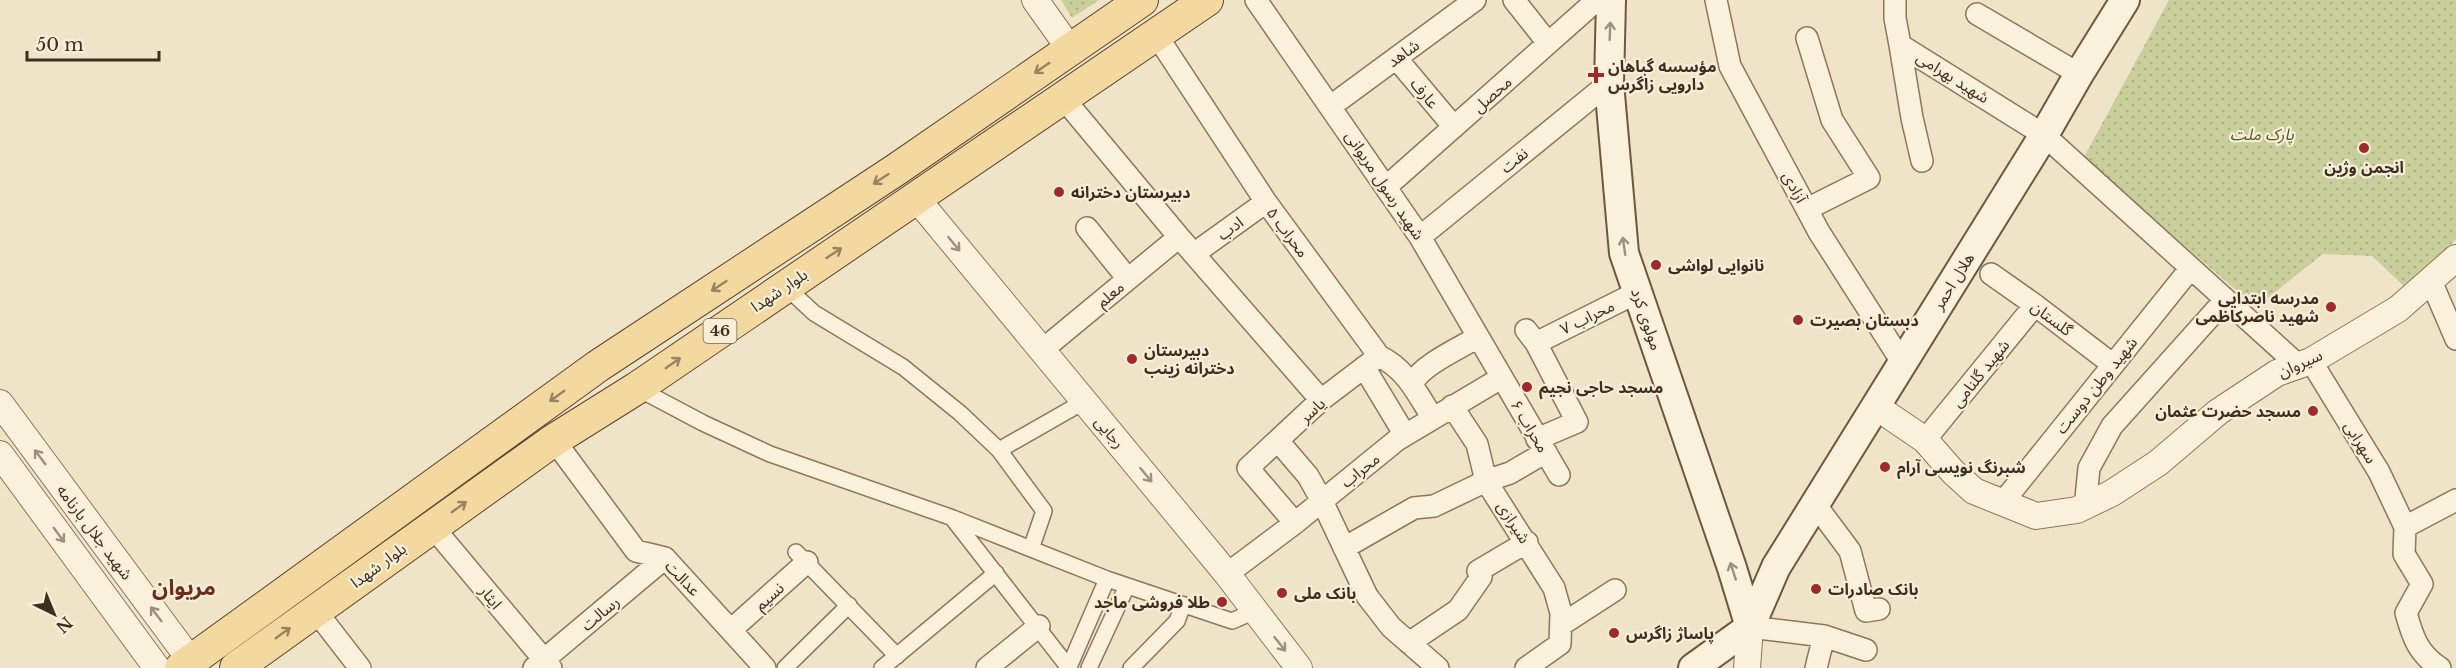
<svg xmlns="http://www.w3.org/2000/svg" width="2456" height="668" font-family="'Libre Baskerville','Noto Sans Arabic',serif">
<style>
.green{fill:url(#green-dots)}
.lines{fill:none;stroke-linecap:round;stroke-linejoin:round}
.pedestrian-casing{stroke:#8d765c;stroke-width:18}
.minor-casing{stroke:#8d765c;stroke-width:24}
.tertiary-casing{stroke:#8d765c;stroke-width:28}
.secondary-casing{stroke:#6f573f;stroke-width:32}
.primary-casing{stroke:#5b4430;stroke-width:34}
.pedestrian{stroke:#faf1dc;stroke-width:15}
.minor{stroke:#faf1dc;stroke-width:21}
.tertiary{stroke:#faf1dc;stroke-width:26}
.secondary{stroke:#faf1dc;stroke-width:28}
.primary{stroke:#f3d9a0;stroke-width:32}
.oneway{stroke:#9c907e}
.oneway2{stroke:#988460}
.poi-dot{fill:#9e2a2b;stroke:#f7eed8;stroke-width:2}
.labels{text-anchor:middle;stroke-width:4.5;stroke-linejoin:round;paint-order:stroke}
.shield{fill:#f7eed8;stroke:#756857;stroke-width:1.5}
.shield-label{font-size:15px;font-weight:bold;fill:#3d2e20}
.street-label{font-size:16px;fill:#3d2e20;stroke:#f7eed8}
.poi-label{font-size:16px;font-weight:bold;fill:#3d2e20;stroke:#f7eed8;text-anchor:start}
.park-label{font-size:16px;font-style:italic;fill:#4d5a26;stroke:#f7eed8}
.district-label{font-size:22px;font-weight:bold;fill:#6b2e1e;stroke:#f7eed8}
</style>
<defs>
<pattern id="green-dots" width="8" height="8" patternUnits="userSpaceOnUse" patternTransform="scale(1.5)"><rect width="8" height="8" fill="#c9cf9b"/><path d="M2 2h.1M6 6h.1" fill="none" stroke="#aeb285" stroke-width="1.8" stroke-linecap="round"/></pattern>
</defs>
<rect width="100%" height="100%" fill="#f0e4c8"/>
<path class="green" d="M 1061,0 L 1099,0 L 1072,18 Z
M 2169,0 L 2456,0 L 2456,239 L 2407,289 L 2372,256 L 2323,254 L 2256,307 L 2083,159 Z"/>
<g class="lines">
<g class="pedestrian-casing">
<path id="pedestrian" d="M 785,286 L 814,313 L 903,367 L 960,413 L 999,450 L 1044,511 L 1031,549
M 637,388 L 703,423 L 770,454 L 953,518 L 1107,579 L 1232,621 L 1255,611
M 999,450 L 1085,401
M 953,519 L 1069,668
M 796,552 L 897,656
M 1069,667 L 1107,579
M 785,668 L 849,605
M 882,668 L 996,573
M 1089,668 L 1127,586
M 1131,668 L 1177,621 L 1183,605"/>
</g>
<g class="minor-casing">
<path id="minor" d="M 1256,0 L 1420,237 L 1559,475
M 1514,0 L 1548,43
M 1716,0 L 1730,66 L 1819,232 L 1902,362
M 1895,0 L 1895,18 L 1900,45 L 2044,135 L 2298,365
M 1977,14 L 2079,74
M 1157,36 L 1266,202 L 1379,356 C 1406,369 1417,393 1432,417
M 1900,45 L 1912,118 L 1922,161
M 1396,58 L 1454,127
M 1064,99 L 1179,237 L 1321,400
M 1331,106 L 1475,0
M 1386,187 L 1597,0
M 1807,209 L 1869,178 L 1832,120 L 1807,38
M 1087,228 L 1128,279
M 1420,237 L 1609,83
M 1195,253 L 1266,202
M 1991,274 L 2035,305 L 2112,364
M 2431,281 L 2456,339
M 1526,330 L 1536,343 L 1638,292
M 1536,343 L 1577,422 L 1537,439
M 1041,351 L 1179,237
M 2311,361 L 2379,472 L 2405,527 L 2404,554 L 2422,584 L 2406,613 C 2413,638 2418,653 2440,668
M 1364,367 L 1405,435
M 1412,384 C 1421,365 1460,348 1478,337
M 1452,406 L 1477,444 L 1486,481 L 1554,588 L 1561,613 L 1560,644 L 1526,668
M 554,440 L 636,551 L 665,558 L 765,668
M 1925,440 L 2035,305
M 1279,442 L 1308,476 L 1322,501 L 1367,596 L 1391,627 L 1438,668
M 2003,502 L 2190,269
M 1815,504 L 1850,551 L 1866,611 L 1879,609
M 2085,508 L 2089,468 L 2112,426 L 2225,300
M 1295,523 L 1248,468 L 1321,400 L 1379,356
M 432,526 L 551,668
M 2405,527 L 2456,500
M 1344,548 L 1414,508 L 1434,506 L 1486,481 L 1510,473 L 1546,452
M 1227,574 L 1295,523 L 1397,440 L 1501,378
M 315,610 L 360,668
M 1561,625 L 1615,590
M 1750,627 L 1824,636 L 1866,650
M 732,629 L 807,562
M 1409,643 L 1458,610 L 1481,577 L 1478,571 L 1527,542
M 534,668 L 665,558
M 987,668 L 1039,626
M 1816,668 L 1824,636"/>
</g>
<g class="tertiary-casing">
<path id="tertiary" d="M 1035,0 L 1070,49
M 917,199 L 1227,574 L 1299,668
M 0,403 L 191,661
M 1875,406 L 1925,440 L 1953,472 L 1974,491 L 2036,516 L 2077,510 L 2112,493 L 2158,463 L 2218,412 L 2277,373 L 2311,361 L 2398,309 L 2456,258
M 0,454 L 157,668
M 1747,668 L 1750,627"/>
</g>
<g class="secondary-casing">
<path id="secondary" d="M 1611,0 L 1609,83 L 1624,253 L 1732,568 L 1750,627
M 1750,627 L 1776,567 L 2044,135 L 2079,74 L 2125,0
M 1693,668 L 1750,627"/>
</g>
<g class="primary-casing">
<path id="primary" d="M 181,668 L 598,366 L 897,169 L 1142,0
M 236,668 L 554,440 L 637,388 L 1207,0"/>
</g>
<use href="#pedestrian" class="pedestrian"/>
<use href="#minor" class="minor"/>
<use href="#tertiary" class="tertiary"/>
<use href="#secondary" class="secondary"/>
<use href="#primary" class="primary"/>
</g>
<defs><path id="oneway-shaft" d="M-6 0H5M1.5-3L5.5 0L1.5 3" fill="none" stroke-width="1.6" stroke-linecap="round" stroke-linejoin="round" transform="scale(1.5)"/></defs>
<g class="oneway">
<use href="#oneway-shaft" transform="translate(1610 31) rotate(-88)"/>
<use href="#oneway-shaft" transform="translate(954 244) rotate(51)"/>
<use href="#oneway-shaft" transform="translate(1624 246) rotate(-98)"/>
<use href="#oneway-shaft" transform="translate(40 457) rotate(-127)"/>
<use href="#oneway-shaft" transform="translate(1146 475) rotate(51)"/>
<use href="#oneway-shaft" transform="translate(59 535) rotate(54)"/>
<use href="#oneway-shaft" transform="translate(1733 571) rotate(-108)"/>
<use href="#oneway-shaft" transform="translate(156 614) rotate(-127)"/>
<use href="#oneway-shaft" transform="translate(1280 644) rotate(52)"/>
</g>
<g class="oneway2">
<use href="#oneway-shaft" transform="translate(1042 68) rotate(145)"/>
<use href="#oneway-shaft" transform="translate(881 179) rotate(147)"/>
<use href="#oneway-shaft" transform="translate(834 253) rotate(-33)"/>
<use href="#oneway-shaft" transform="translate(719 286) rotate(147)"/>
<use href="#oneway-shaft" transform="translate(673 363) rotate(-35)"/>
<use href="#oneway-shaft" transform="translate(557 396) rotate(144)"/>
<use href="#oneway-shaft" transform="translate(459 507) rotate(-35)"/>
<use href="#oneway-shaft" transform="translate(283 633) rotate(-36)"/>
</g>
<g class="poi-dot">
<path d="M1593 66h6v6h6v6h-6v6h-6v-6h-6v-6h6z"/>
<circle cx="2364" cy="148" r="6"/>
<circle cx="1059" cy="192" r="6"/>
<circle cx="1656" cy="265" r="6"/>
<circle cx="2331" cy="307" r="6"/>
<circle cx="1798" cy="320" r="6"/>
<circle cx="1132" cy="359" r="6"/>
<circle cx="1527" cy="387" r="6"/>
<circle cx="2313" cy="411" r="6"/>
<circle cx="1885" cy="467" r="6"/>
<circle cx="1816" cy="589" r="6"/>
<circle cx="1282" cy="593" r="6"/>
<circle cx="1222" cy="602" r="6"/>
<circle cx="1614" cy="633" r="6"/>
</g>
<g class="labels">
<rect class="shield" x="703.5" y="319" width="33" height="24" rx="4.5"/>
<g class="shield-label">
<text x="720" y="336">46</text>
</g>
<g class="street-label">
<text transform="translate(1403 53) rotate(-36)" y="6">شاهد</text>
<text transform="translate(1953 77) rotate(32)" y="6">شهید بهرامی</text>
<text transform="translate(1425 93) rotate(50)" y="6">عارف</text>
<text transform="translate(1492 94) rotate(-42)" y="6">محصل</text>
<text transform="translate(1514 160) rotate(-39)" y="6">نفت</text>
<text transform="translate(1385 185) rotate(56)" y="6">شهید رسول مریوانی</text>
<text transform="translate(1795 187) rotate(62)" y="6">آزادی</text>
<text transform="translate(1230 228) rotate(-36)" y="6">ادب</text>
<text transform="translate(1288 232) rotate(53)" y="6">محراب ۵</text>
<text transform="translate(1953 281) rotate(-58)" y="6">هلال احمر</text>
<text transform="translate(779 290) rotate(-34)" y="6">بلوار شهدا</text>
<text transform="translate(1110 294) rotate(-40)" y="6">معلم</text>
<text transform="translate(1587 317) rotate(-26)" y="6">محراب ۷</text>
<text transform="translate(2052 318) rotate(37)" y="6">گلستان</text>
<text transform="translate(1647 319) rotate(71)" y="6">مولوی کرد</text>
<text transform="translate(2300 363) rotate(-24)" y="6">سیروان</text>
<text transform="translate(1980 373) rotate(-51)" y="6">شهید گلنامی</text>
<text transform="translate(2096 385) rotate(-51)" y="6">شهید وطن دوست</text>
<text transform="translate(1312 410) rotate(-43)" y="6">یاسر</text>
<text transform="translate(1530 426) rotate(59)" y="6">محراب ۶</text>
<text transform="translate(1110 432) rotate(50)" y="6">رجایی</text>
<text transform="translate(2361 442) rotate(58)" y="6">سهرابی</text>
<text transform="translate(1360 470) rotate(-39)" y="6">محراب</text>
<text transform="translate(1514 522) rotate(57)" y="6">شیرازی</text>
<text transform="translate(95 532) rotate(53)" y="6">شهید جلال بارنامه</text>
<text transform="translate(378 565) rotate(-36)" y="6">بلوار شهدا</text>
<text transform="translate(683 578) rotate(46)" y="6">عدالت</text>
<text transform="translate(769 596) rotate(-42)" y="6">نسیم</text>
<text transform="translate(491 597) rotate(51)" y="6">ایثار</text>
<text transform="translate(600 613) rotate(-40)" y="6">رسالت</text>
</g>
<g class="poi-label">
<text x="1608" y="72">مؤسسه گیاهان<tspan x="1608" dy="18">دارویی زاگرس</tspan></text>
<text x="2364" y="173" text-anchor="middle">انجمن وژین</text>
<text x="1071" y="198">دبیرستان دخترانه</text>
<text x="1668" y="271">نانوایی لواشی</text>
<text x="2319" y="304" text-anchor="end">مدرسه ابتدایی<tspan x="2319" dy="18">شهید ناصرکاظمی</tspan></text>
<text x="1810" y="326">دبستان بصیرت</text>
<text x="1144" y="356">دبیرستان<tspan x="1144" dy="18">دخترانه زینب</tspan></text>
<text x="1539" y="393">مسجد حاجی نجیم</text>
<text x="2301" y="417" text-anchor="end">مسجد حضرت عثمان</text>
<text x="1897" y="473">شبرنگ نویسی آرام</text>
<text x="1828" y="595">بانک صادرات</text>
<text x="1294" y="599">بانک ملی</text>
<text x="1210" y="608" text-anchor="end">طلا فروشی ماجد</text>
<text x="1626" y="639">پاساژ زاگرس</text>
</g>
<g class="park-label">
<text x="2262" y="140">پارک ملت</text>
</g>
<g class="district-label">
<text x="184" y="595">مریوان</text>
</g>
</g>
<g transform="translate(54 614) rotate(137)" stroke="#f7eed8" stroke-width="4.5" paint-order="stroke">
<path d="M0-4.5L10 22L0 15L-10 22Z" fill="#3d2e20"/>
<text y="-9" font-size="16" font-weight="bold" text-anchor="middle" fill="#3d2e20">N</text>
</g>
<path d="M27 51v9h132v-9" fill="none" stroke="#3d2e20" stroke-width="3"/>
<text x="36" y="51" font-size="18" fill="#3d2e20" stroke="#f7eed8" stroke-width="4.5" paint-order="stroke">50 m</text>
</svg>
